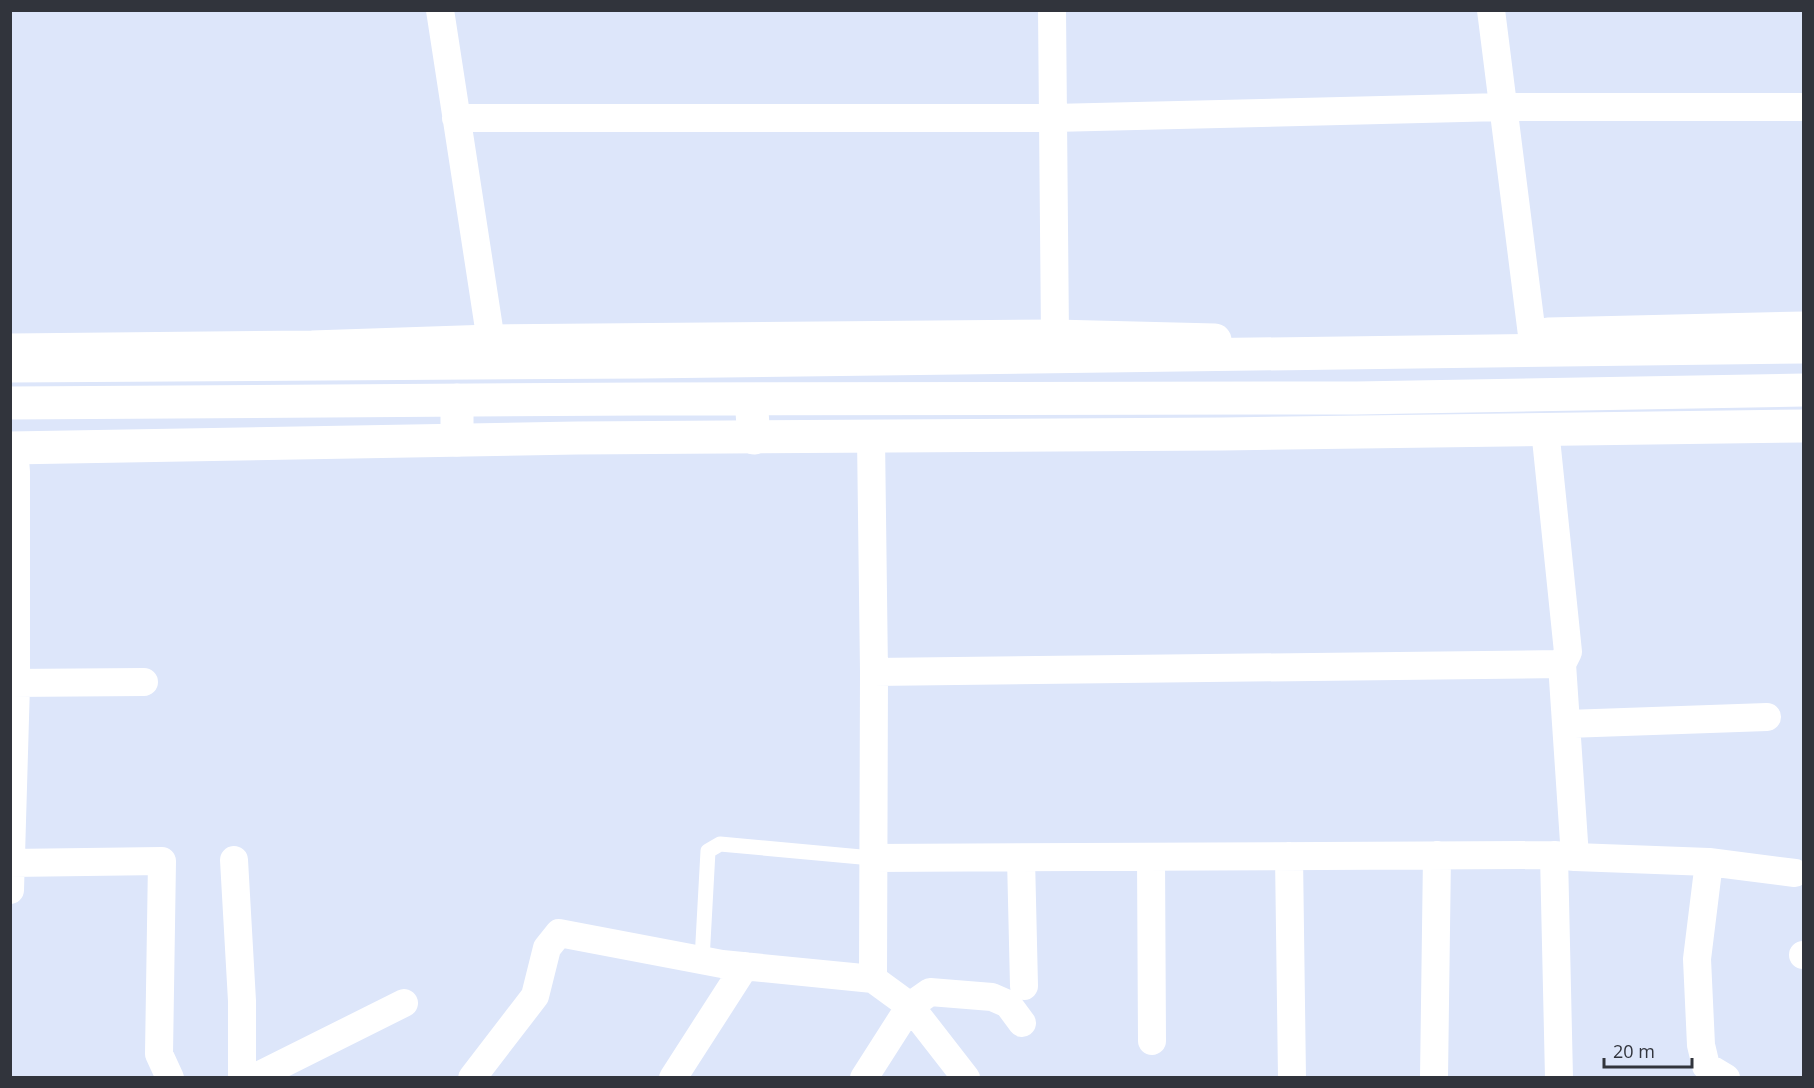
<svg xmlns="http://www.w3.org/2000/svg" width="1814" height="1088" font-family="'Open Sans',sans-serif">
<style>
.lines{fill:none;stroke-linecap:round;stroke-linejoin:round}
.lane{stroke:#fff;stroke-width:15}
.street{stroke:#fff;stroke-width:28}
.secondary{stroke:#fff;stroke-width:33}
.primary{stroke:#fff;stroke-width:33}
</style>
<rect width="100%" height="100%" fill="#dde6fa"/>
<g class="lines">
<path class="lane" d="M 702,960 L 708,851 L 720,844 L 872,858"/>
<path class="street" d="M 440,10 L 494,361
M 1052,10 L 1055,336
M 1491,10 L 1532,335
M 456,118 L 1053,118 L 1503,107 L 1804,107
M 1545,429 L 1568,652 L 1562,664 L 1575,857
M 871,437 L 874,672 L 873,979
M 874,672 L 1562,664
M 10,683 L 144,682
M 1567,724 L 1767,717
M 1554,855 L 1559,1078
M 1289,856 L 1292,1078
M 1151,857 L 1152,1041
M 872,858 L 1554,855 L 1575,857 L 1709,862 L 1795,873
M 1021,858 L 1024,986
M 234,860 L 242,1001 L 242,1078
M 1709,862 L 1697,959 L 1701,1045 L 1706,1066 L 1726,1078
M 10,863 L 162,861 L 159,1054 L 170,1078
M 10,890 L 16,684 L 16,472 L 14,448
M 1803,955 L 1804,955
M 254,1078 L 404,1003
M 472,1078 L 535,996 L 547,948 L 559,933 L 722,964 L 873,979 L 910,1006 L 966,1078
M 673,1078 L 745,966
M 864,1078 L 910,1006 L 930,992 L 992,997 L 1008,1004 L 1022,1023
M 1434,1078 L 1437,855"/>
<path class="secondary" d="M 1548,334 L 1804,328
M 10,350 L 312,347 L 491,341 L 1055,336 L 1215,340
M 10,448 L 577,438 L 1223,434 L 1804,426"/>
<path class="primary" d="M 10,366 L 643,362 L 1804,347
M 751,399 L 754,438
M 10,403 L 644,399 L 1356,398 L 1804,390
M 457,440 L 457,400"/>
</g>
<rect width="1814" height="1088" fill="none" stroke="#31343c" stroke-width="24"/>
<path d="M1604 1058v9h88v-9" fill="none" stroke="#31343c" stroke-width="3"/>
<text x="1613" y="1058" font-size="18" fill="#31343c" stroke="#dde6fa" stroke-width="4.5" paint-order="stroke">20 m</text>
</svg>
